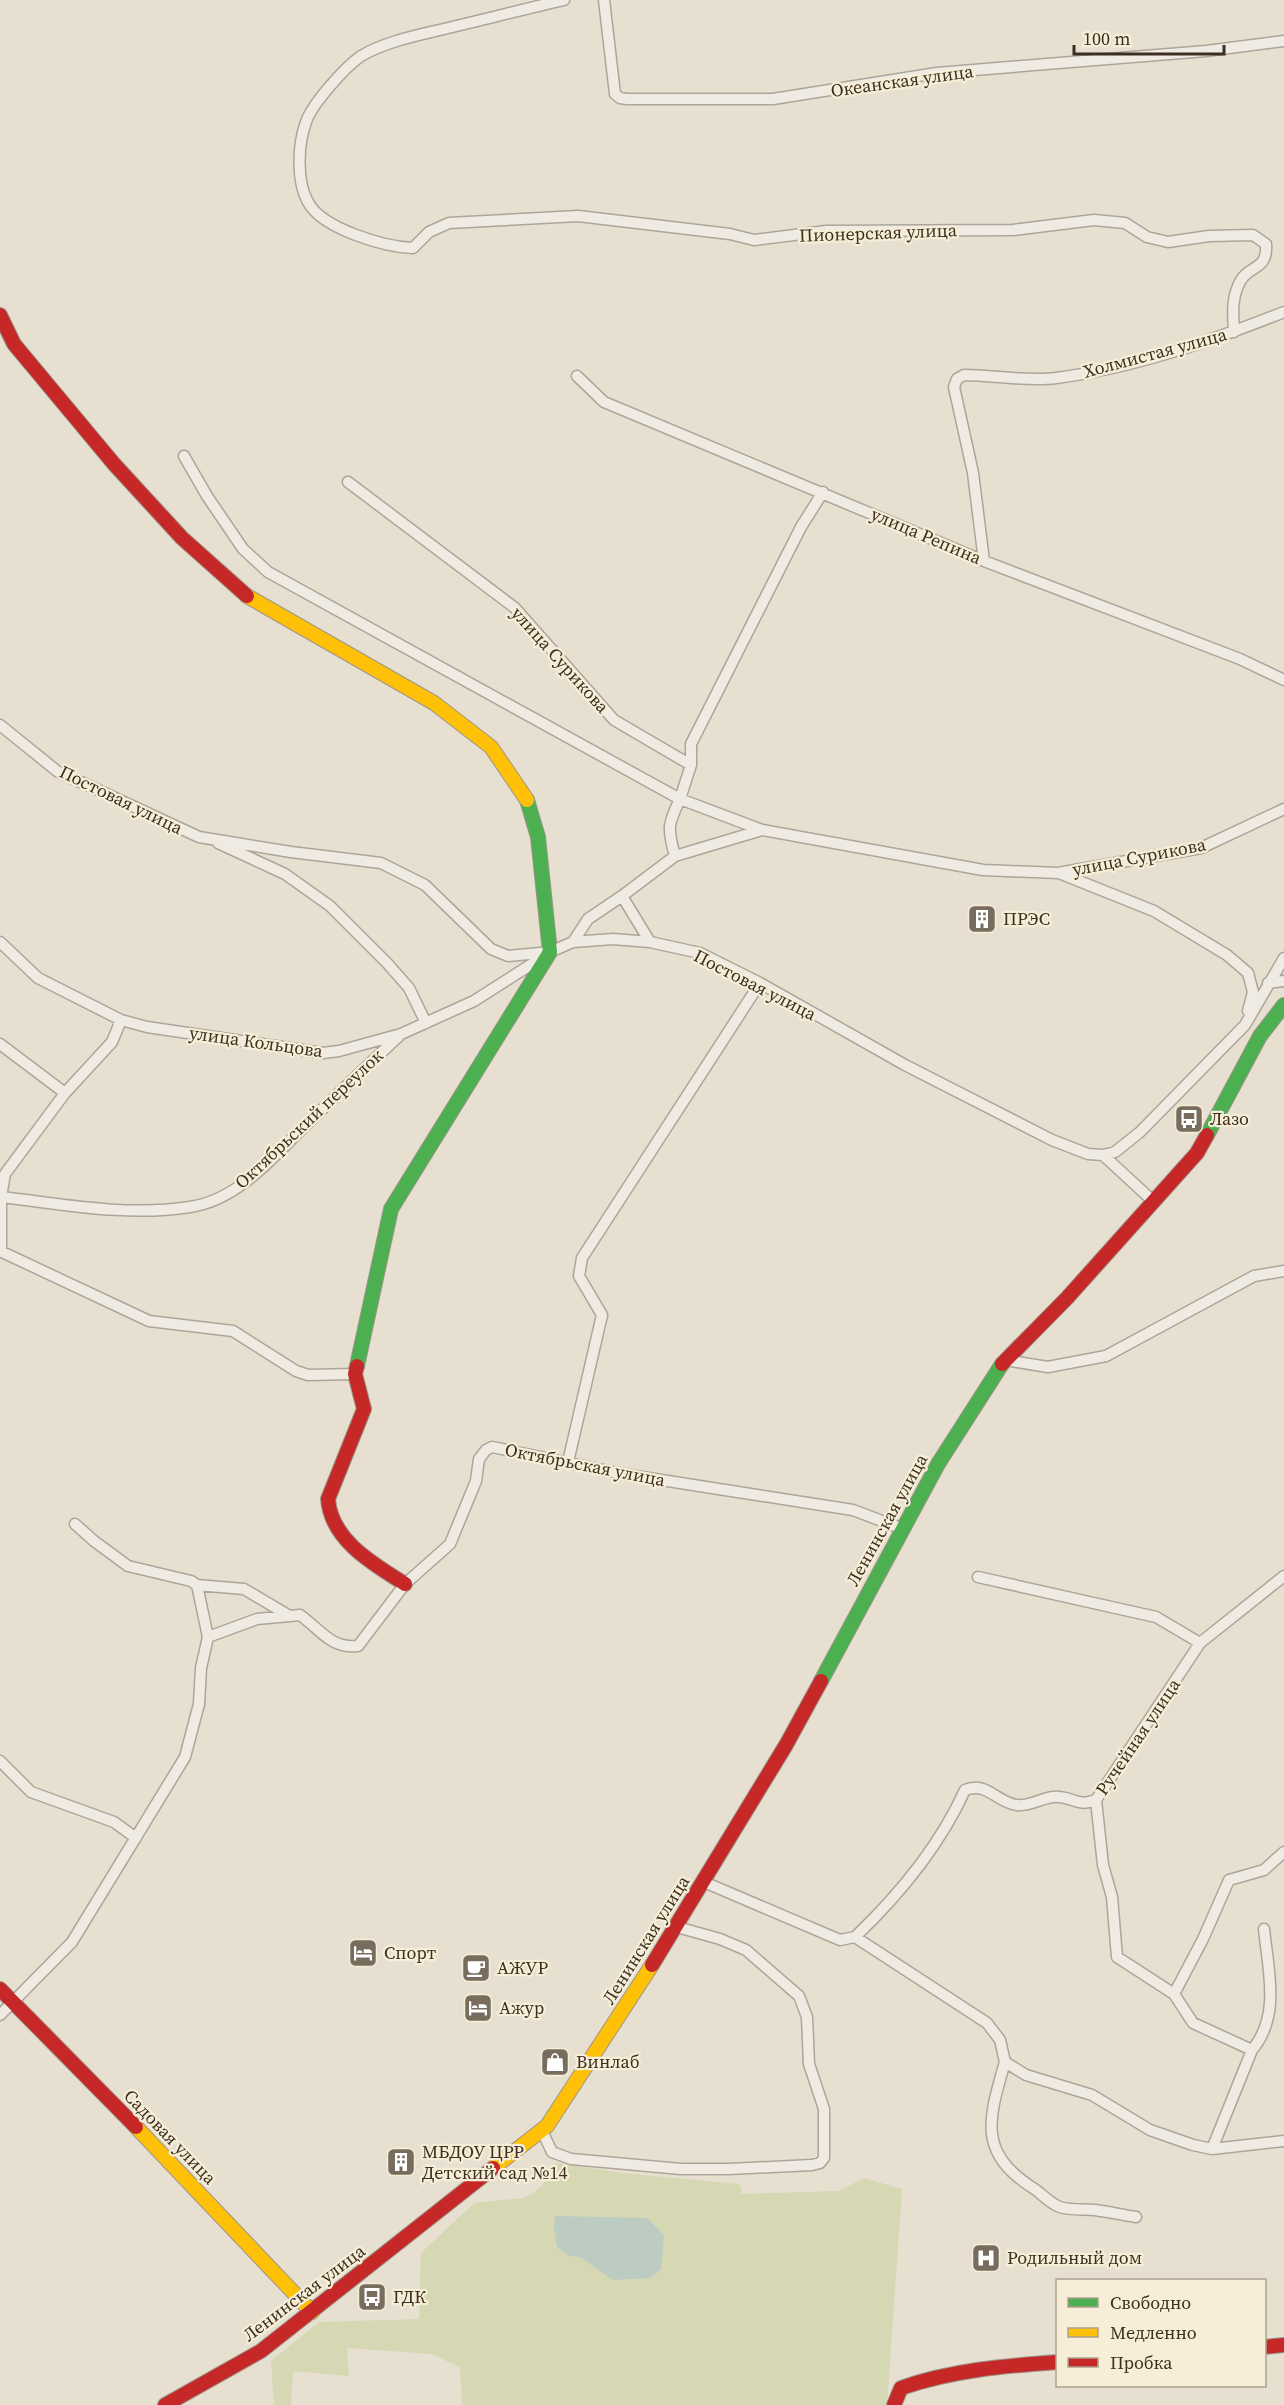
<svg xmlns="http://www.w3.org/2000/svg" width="1284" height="2405" font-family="'Source Serif 4',serif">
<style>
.green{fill:#d6d7b3}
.water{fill:#bcccc2}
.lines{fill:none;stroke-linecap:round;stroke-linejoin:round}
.street-casing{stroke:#ada599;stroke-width:13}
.fast-casing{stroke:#9c958a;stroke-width:16}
.slow-casing{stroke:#9c958a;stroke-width:16}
.jam-casing{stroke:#9c958a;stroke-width:16}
.street{stroke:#efebe3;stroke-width:10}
.fast{stroke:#4caf50;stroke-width:14}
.slow{stroke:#ffc107;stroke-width:14}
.jam{stroke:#c62828;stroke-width:14}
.labels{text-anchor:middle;stroke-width:4.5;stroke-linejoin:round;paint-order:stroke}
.street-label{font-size:18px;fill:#3d2e20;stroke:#f7eed8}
.poi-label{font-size:18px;fill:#3d2e20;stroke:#f7eed8;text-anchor:start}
</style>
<rect width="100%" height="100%" fill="#e7e0d1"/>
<path class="green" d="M 556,2163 L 622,2173 L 739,2184 L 742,2190 L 741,2194 L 839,2191 L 864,2178 L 902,2189 L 887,2405 L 462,2405 L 460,2367 L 431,2354 L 347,2348 L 349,2376 L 293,2371 L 291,2405 L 274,2405 L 271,2361 L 319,2322 L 419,2319 L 421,2253 L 474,2203 L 523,2198 C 539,2192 549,2179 556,2163 Z"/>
<path class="water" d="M 555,2216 L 647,2218 L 664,2235 L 661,2269 L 650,2278 L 613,2280 L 580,2257 L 570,2256 L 557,2247 L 554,2229 Z"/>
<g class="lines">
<g class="street-casing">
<path id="street" d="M 564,0 C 525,9 486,19 448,28 C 420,35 386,41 361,56 C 345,67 312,104 306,122 C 298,144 296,181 308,202 C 322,229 385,247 413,248 L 429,232 L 449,223 L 578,216 L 730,234 L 754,240 L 826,231 L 1013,230 L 1094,220 L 1125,223 L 1147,237 L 1168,242 L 1209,236 L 1253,235 L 1266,244 C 1268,270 1250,265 1241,280 C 1231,297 1233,314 1234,332
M 604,0 L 615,94 L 620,98 L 627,99 L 773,99 L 937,73 L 1206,51 L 1284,41
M 577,376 L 604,402 L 984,561 L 1240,659 L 1284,680
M 184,456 L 207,496 L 243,549 L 268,572 L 680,799 C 668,824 667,828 675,856 L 622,896 L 650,942
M 348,482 L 515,608 L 614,720 L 691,765 L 680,799 L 762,830 L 675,856
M 984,561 L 973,473 L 954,387 L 957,379 L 964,375 C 993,375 1027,382 1056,378 C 1134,368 1211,341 1284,312
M 0,725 L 57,771 L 199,837 L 291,852 L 381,863 L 425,885 L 491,949 L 508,956 L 550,952 L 573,942 L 613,939 L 650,942 L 700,953 L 760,983 L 905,1065 L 1052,1140 L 1088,1154 L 1103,1155 L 1115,1152 L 1140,1132 L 1245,1025 L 1284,958
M 691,765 L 691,744 L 801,527 L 823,492
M 762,830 L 983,870 L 1058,873 L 1201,848 L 1284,809
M 218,843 L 285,874 L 330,906 L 387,963 L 409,988 L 426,1023
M 1059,873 L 1154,911 L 1227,955 L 1248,973 L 1253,992 L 1248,1011
M 0,942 L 38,978 L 121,1020 L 147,1027 L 323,1053 L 339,1051 L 401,1034 L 474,1001 L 546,955
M 573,942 L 588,919 L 622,896
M 1268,983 L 1284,981
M 0,1044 L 65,1093
M 1103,1155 L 1154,1202
M 0,1197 C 64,1204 126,1217 190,1207 C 240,1200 276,1153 310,1121 C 340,1092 369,1064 399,1036
M 0,1251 L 149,1321 L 233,1331 L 296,1371 L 308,1375 L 355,1374
M 1,1251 L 1,1197 L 5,1174 L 65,1093 L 112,1042 L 121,1020
M 1005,1360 L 1048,1367 L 1106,1356 L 1254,1276 L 1284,1271
M 568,1462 L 602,1315 L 579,1276 L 582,1258 L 760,983
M 978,1577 L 1156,1617 L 1200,1643
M 197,1585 L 244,1589 L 288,1615
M 208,1637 L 257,1619 L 300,1615 C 321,1630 331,1649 358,1646 L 405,1584 L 450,1544 L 476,1481 L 479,1459 L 486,1450 L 492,1447 L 623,1474 L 853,1510 L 903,1529
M 0,1761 L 31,1792 L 114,1822 L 136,1838
M 1096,1800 L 1103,1865 L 1112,1897 L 1117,1957 L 1174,1994 L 1193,2023 L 1252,2050 L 1212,2149
M 704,1882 L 840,1940 L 855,1937 L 987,2023 L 1000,2040 L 1005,2062 L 1026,2075 L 1092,2095 L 1150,2130 L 1193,2145 L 1212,2149 L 1284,2141
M 855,1937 C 898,1896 940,1845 965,1790 C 987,1781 997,1803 1017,1805 C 1031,1807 1046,1795 1059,1797 C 1076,1798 1076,1807 1096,1800 L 1200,1643 L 1284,1576
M 1174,1994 L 1203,1939 L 1229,1880 L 1264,1870 L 1284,1852
M 0,2015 L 72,1942 L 185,1757 L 199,1704 L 201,1668 L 208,1637 L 197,1585 L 191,1581 L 128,1566 L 94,1541 L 75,1524
M 1252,2050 C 1281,2016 1268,1969 1264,1929
M 1005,2062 C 988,2121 977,2153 1036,2190 C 1044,2196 1053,2206 1063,2208 C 1073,2210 1084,2209 1095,2210 C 1109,2212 1123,2215 1136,2217
M 542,2131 L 552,2152 L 571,2159 L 681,2169 L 729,2169 L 812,2165 L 820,2163 L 824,2158 L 824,2109 L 809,2064 L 807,2017 L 799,1996 L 746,1950 L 720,1939 L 677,1927"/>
</g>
<g class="fast-casing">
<path id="fast" d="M 1207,1135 L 1260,1036 L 1284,1005
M 357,1366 L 391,1209 L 550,952 L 538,837 L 527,800
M 821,1681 L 938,1464 L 1002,1364"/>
</g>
<g class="slow-casing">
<path id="slow" d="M 247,596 L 434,703 L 491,747 L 527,800
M 136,2127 L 312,2312
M 493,2168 L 547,2126 L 652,1965"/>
</g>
<g class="jam-casing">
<path id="jam" d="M 0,315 L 14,344 L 114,464 L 182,538 L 247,596
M 1002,1364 L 1067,1298 L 1197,1153 L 1207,1135
M 357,1366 L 355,1374 L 364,1409 L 328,1499 C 331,1540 373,1564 405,1584
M 652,1965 L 786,1745 L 821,1681
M 0,1989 L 136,2127
M 1264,2347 L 1284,2345
M 165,2405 L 261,2351 L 493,2168
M 894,2405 L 901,2388 C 952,2370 1005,2366 1058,2362"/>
</g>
<use href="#street" class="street"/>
<use href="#fast" class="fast"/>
<use href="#slow" class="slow"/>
<use href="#jam" class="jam"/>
</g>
<defs>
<g id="building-square" transform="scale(1.5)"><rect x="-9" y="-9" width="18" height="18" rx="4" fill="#786c5e" stroke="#f7eed8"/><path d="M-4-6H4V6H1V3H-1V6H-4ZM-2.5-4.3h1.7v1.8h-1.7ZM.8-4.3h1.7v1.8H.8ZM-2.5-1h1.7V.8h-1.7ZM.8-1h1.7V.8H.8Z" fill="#fff"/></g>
<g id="bus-square" transform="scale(1.5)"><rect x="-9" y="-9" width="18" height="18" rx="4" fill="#786c5e" stroke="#f7eed8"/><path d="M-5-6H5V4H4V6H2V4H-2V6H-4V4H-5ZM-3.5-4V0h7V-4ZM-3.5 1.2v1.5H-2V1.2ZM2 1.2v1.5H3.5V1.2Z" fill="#fff"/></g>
<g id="hotel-square" transform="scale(1.5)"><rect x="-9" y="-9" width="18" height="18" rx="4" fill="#786c5e" stroke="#f7eed8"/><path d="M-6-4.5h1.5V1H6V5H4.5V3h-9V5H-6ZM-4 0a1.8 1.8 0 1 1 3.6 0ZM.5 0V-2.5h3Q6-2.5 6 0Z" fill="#fff"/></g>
<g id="cafe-square" transform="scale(1.5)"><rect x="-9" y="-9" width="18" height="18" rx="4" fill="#786c5e" stroke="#f7eed8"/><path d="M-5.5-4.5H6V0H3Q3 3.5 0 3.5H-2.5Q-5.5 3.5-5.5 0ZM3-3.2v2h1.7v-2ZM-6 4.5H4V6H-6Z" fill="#fff"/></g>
<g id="shop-square" transform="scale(1.5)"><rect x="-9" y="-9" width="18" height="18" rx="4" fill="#786c5e" stroke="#f7eed8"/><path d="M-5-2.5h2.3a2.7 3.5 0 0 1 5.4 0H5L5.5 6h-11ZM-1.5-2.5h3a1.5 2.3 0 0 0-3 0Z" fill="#fff"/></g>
<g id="hospital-square" transform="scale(1.5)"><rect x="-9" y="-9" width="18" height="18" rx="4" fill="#786c5e" stroke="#f7eed8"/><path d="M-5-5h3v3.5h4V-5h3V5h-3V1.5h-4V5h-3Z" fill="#fff"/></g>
</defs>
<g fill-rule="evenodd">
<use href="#building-square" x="982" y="919"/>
<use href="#bus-square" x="1189" y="1119"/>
<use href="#hotel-square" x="363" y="1953"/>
<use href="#cafe-square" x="476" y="1968"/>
<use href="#hotel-square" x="478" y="2008"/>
<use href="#shop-square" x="555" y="2062"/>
<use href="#building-square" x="401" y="2162"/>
<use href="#hospital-square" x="986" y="2258"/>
<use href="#bus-square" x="372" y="2297"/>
</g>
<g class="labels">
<g class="street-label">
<text transform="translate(902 81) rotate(-8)" y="6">Океанская улица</text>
<text transform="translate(878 233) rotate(-2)" y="6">Пионерская улица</text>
<text transform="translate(1155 353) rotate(-15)" y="6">Холмистая улица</text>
<text transform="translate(926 536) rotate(23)" y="6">улица Репина</text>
<text transform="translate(560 660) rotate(48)" y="6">улица Сурикова</text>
<text transform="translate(121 800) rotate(26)" y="6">Постовая улица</text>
<text transform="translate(1139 857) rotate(-11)" y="6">улица Сурикова</text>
<text transform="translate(755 985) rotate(27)" y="6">Постовая улица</text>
<text transform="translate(256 1042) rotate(8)" y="6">улица Кольцова</text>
<text transform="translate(309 1119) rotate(-43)" y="6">Октябрьский переулок</text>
<text transform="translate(585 1465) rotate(11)" y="6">Октябрьская улица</text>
<text transform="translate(887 1520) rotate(-61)" y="6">Ленинская улица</text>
<text transform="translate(1138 1737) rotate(-56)" y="6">Ручейная улица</text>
<text transform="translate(646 1940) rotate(-58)" y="6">Ленинская улица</text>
<text transform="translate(170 2137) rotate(46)" y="6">Садовая улица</text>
<text transform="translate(304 2293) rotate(-37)" y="6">Ленинская улица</text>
</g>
<g class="poi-label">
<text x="1003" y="925">ПРЭС</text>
<text x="1210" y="1125">Лазо</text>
<text x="384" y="1959">Спорт</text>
<text x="497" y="1974">АЖУР</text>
<text x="499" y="2014">Ажур</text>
<text x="576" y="2068">Винлаб</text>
<text x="422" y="2158">МБДОУ ЦРР<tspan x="422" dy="21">Детский сад №14</tspan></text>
<text x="1007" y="2264">Родильный дом</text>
<text x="393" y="2303">ГДК</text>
</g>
</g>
<rect x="1056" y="2279" width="210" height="108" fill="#f7eed8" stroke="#ada18e" stroke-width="1.5"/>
<rect x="1068" y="2298" width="30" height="9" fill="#4caf50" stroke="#ada18e" stroke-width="1.5"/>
<text x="1110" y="2309" font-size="18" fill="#3d2e20">Свободно</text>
<rect x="1068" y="2328" width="30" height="9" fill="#ffc107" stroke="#ada18e" stroke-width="1.5"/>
<text x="1110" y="2339" font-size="18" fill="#3d2e20">Медленно</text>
<rect x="1068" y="2358" width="30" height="9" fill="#c62828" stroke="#ada18e" stroke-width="1.5"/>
<text x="1110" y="2369" font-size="18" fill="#3d2e20">Пробка</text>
<path d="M1074 45v9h150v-9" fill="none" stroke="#3d2e20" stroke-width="3"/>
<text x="1083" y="45" font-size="18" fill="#3d2e20" stroke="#f7eed8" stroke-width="4.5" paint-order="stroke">100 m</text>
</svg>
